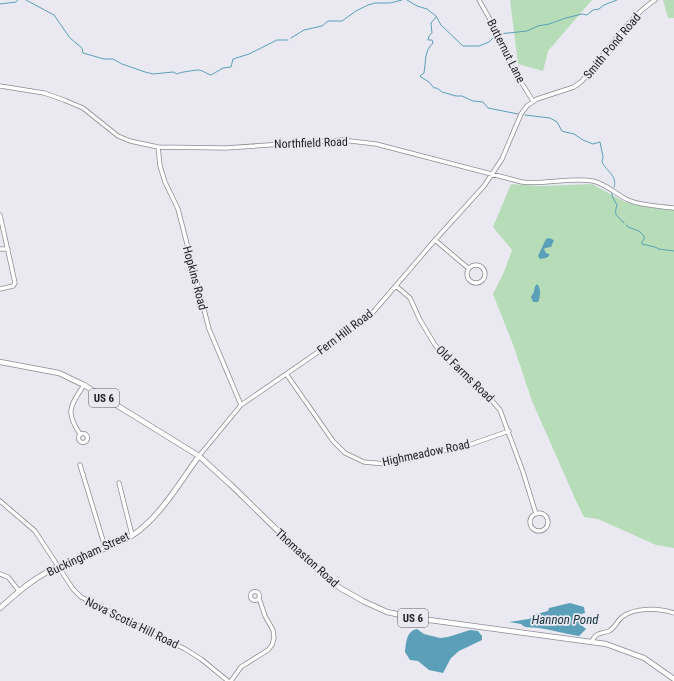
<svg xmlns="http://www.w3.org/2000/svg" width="674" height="681" font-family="'Roboto Condensed',sans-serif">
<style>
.green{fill:#b7ddb8}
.water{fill:#5ba0b8}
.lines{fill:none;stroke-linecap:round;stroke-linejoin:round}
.stream{stroke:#5ba0b8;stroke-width:1}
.minor-casing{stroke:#8c8b93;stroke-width:5}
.major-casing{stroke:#8c8b93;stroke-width:6}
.minor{stroke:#fff;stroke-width:3.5}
.major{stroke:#fff;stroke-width:4.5}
.labels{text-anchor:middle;stroke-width:3.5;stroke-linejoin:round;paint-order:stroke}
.shield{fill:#eae9f2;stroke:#5a5a5f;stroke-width:1}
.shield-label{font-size:11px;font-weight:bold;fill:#1d1d20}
.street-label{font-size:12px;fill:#1d1d20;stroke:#eae9f2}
.water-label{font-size:13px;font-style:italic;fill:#13343f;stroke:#eae9f2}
</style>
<rect width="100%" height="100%" fill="#eae9f2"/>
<path class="green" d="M 510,0 L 592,0 L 548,51 L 543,71 L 518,64 Z
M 663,0 L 674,0 L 674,18 L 668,18 Z
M 511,184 L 540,186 L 592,184 L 625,202 L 644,207 L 674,210 L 674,548 L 656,545 L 598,519 L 584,517 L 577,503 L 532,401 L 514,347 L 493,294 L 504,272 L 512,250 L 493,227 Z"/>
<path class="water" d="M 549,238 L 554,240 L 551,247 L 545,248 L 544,249 L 546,253 L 549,254 L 549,256 L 546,258 L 540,259 L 538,256 L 546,239 Z
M 537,284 C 541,288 541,296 538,302 L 533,302 L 531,297 C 536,291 533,287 537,284 Z
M 570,603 L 584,607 L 585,613 L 581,614 L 580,624 L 586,629 L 579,636 C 566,634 552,630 539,628 C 532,627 525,629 521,624 L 509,622 L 529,619 L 536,614 L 548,611 L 549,608 Z
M 417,629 L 424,634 L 440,638 L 448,637 L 470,630 L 478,631 L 482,636 L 482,640 L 459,651 L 451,658 L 443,673 L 429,670 L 418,661 L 410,660 L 405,652 C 406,644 406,631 417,629 Z"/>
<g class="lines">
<path class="stream" d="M 26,0 L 54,15 L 70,38 L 82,48 L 83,53 L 104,59 L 113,59 L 122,64 L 145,72 L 153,74 L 173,72 L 177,74 C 180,72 196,70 199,70 C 204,71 207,74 211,75 L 223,68 L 231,67 L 233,59 L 249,54 L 277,40 L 288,40
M 407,0 L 417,6 L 427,9 L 436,16 L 441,25 L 463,46 L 479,46 L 489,42 L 496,35
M 0,4 L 16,2 L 18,0
M 436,17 L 431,23 L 432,33 L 429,36 L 428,40 L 432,40 L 433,43 C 424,51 426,62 424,73 L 420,76 L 421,77 L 429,82 L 434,88 L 437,88 L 442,92 L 456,96 L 462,96 L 473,101 L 483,102 L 488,108 L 518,114
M 499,34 L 527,31 L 538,26 L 549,24 L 566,18 L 582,14 L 587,15 L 593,10 L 599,9 L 604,5 L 617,0
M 291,38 L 304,30 L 322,26 L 328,21 L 342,21 L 356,11 L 368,5 L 375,3 L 390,3 L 402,0
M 525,115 L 550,118 L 557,122 L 562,131 L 565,132 L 574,134 L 583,140 L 593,144 L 600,142 L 603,157 L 602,162 C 606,171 618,176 614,187
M 612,193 L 612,196 L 617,205 C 613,217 618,215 624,223
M 626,225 L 628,227 L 639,231 L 644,236 L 644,239 L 642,242 L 642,244 L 655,247 L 659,249 L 674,251"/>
<g class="minor-casing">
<path id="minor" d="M 479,0 L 500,37 L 511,66 L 533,101
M 0,86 L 44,93 L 64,100 L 83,108 L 118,136 L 130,141 L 158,147 L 225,148 L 342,140 L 376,144 L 522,182 C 545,185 569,177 593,181 C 606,184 616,194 628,200 C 642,206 660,206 674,208
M 158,147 L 160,166 L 165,182 L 178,209 L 209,329 L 241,405
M 0,215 L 15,283 L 13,286 L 0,289
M 435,240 L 468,268
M 0,249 L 8,249
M467 274a9 9 0 1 1 18 0a9 9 0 1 1-18 0Z
M 396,286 L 410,298 L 420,320 L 435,345 L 451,363 L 488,396 L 500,410 L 523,472 L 536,514
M 287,375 L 333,441 L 345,453 L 364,462 L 385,464 L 400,460 L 466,446 L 509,431
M78.5 438a4.5 4.5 0 1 1 9 0a4.5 4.5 0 1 1-9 0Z
M 80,434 C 65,412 70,406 84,385
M 199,456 L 241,405 L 369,317 L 435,240 L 484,186 L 502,159 L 521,114 L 527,106 L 537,99 L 574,87 L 582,81 C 606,54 625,20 655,0
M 80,465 L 105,547
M 119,483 L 132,535
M 0,501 L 35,531 L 73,589 L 81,597 L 185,649 L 201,659 L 228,681
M530 522a9 9 0 1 1 18 0a9 9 0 1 1-18 0Z
M 0,574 L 8,577 L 19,591
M250.5 596a4.5 4.5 0 1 1 9 0a4.5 4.5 0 1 1-9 0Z
M 592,642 C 595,632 601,634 609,631 C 615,628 617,621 622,617 C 635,607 659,608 674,613
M 231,681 L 241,667 L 268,650 L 272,645 L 274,638 L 273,630 L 265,616 L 259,598"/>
</g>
<g class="major-casing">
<path id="major" d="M 0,362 L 59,373 L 84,385 L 199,456 L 231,485 L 316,568 L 340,588 L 363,601 L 387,612 L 415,618 L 606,644 L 644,658 L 674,679
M 0,608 C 18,592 37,575 60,566 C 83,556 112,548 133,535 C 160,517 180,482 199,456"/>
</g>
<use href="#minor" class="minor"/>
<use href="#major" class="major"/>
</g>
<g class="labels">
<g class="shield">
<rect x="89" y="389" width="30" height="18" rx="3"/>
<rect x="398" y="609" width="30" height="18" rx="3"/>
</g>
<g class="shield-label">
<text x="104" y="402">US 6</text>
<text x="413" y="622">US 6</text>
</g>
<g class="street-label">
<text transform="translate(612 46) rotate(-50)" y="4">Smith Pond Road</text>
<text transform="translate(506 51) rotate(63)" y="4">Butternut Lane</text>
<text transform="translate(311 143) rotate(-2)" y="4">Northfield Road</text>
<text transform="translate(195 278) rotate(75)" y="4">Hopkins Road</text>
<text transform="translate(345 332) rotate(-37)" y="4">Fern Hill Road</text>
<text transform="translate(465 374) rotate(44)" y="4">Old Farms Road</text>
<text transform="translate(426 453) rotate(-12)" y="4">Highmeadow Road</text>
<text transform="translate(88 554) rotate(-25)" y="4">Buckingham Street</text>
<text transform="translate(307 558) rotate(42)" y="4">Thomaston Road</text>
<text transform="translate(132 623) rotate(26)" y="4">Nova Scotia Hill Road</text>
</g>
<g class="water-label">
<text x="565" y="624">Hannon Pond</text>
</g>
</g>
</svg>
